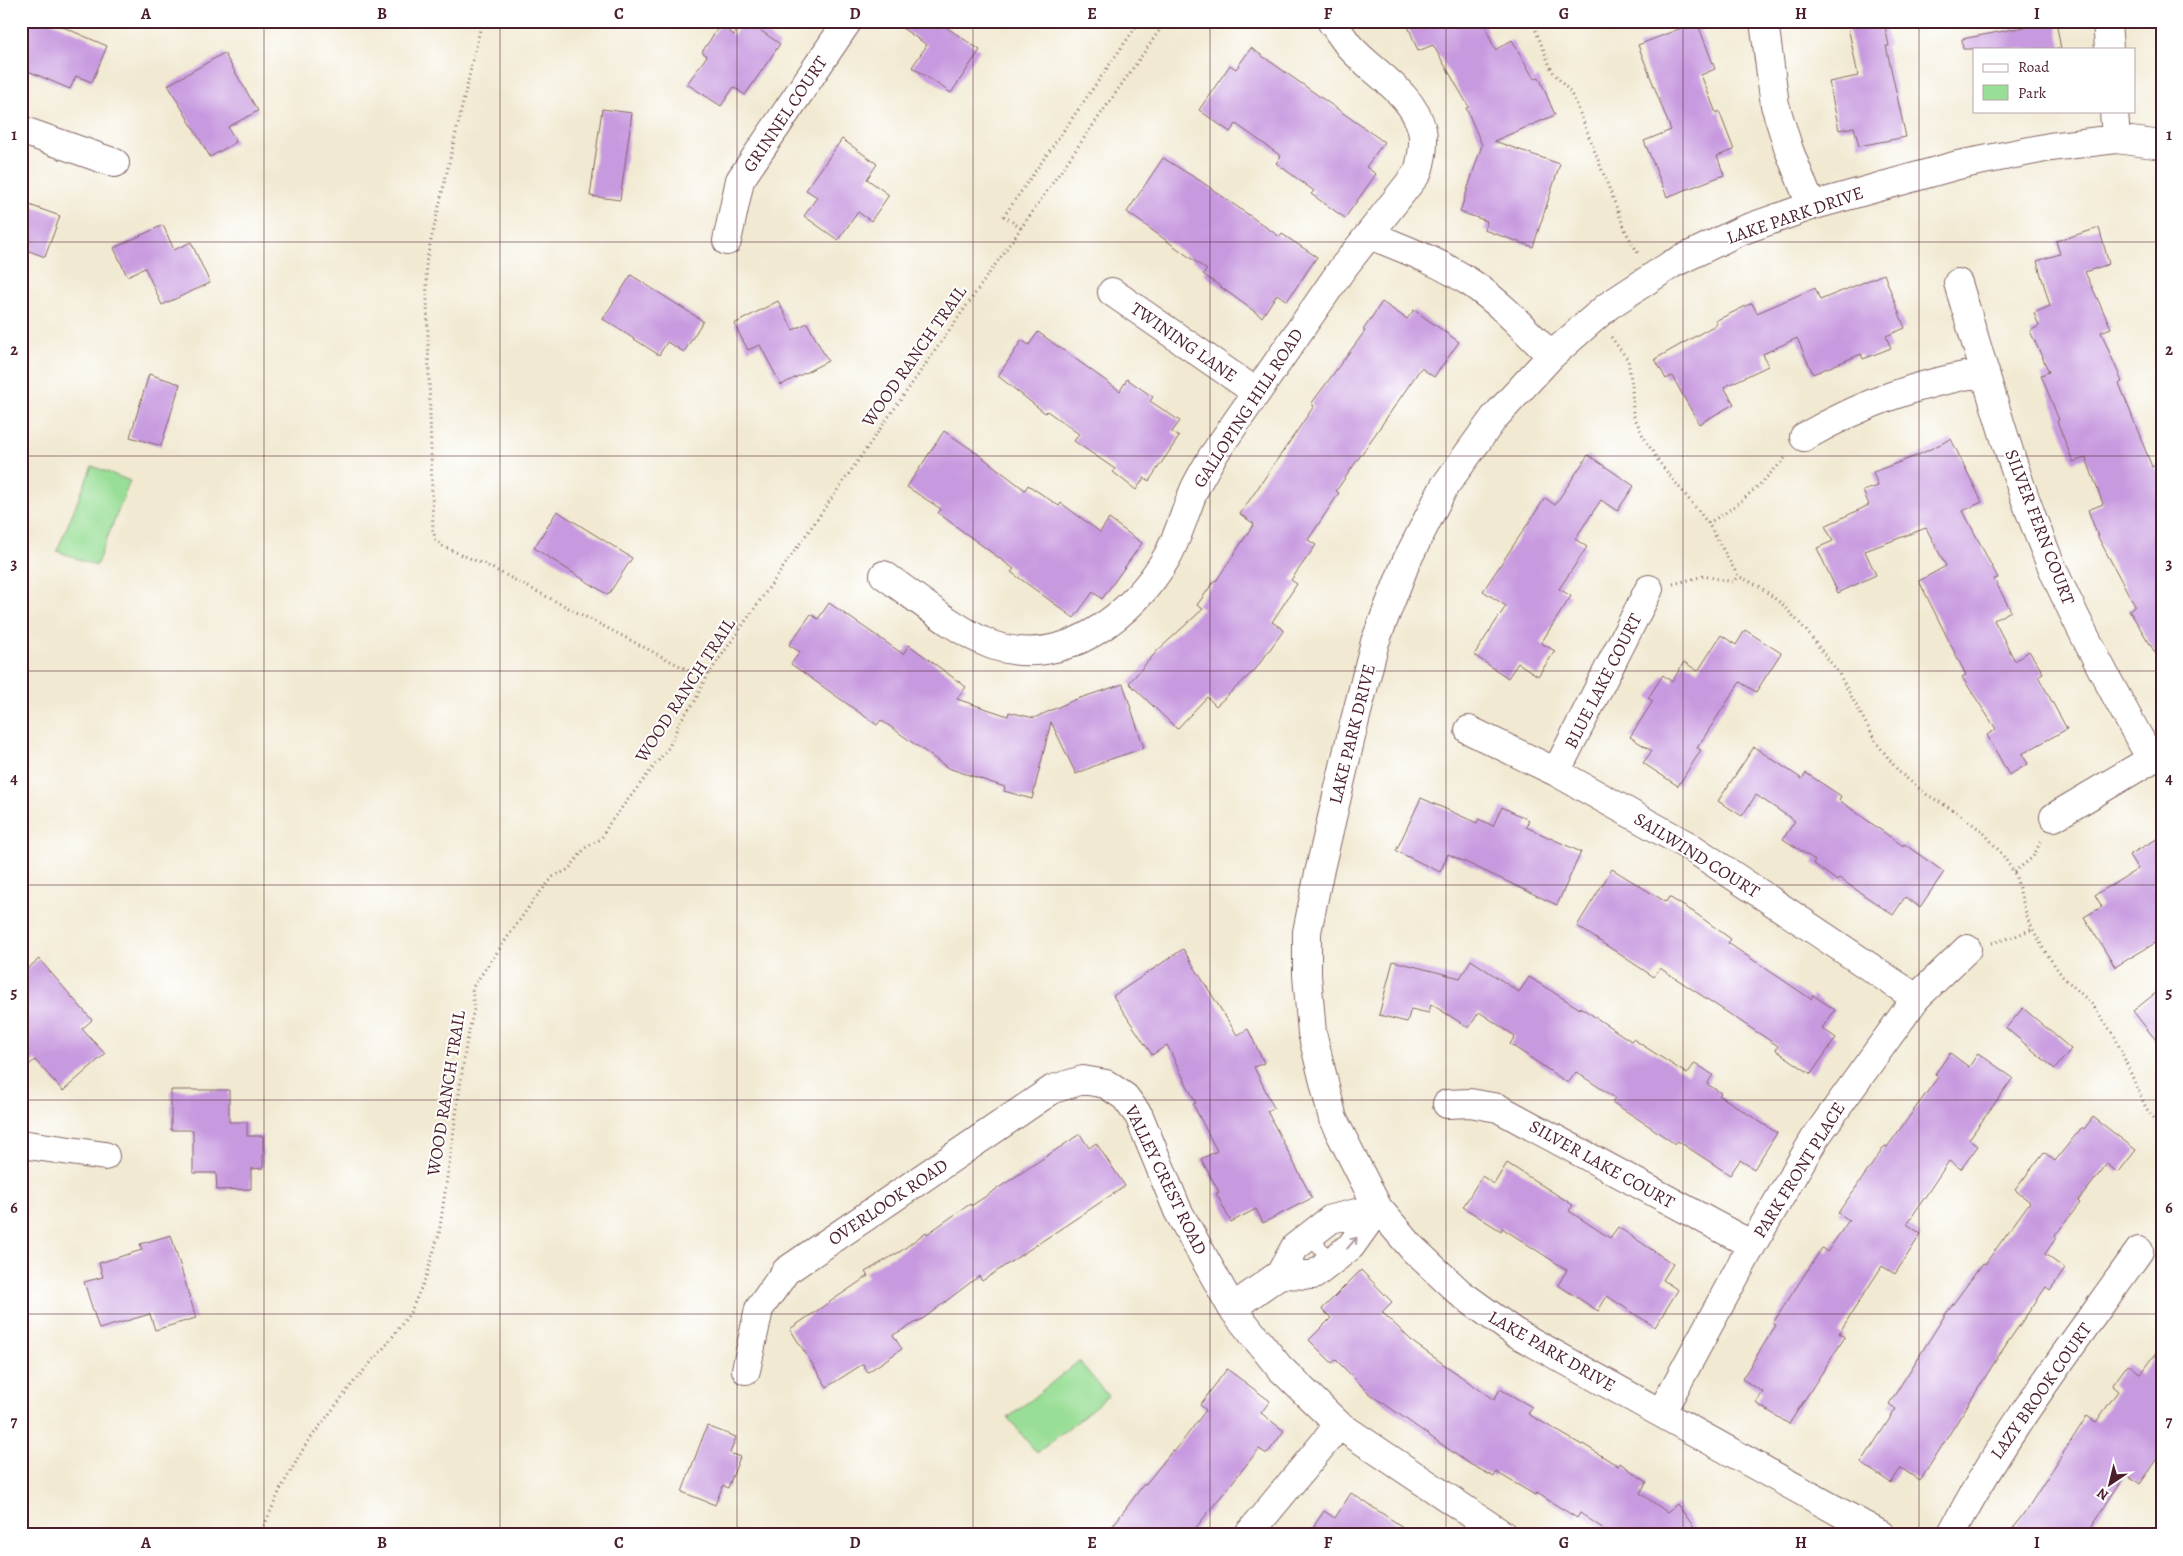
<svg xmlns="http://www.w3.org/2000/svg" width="2183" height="1556" font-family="Alegreya,serif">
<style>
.park{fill:#99de96;stroke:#727e60}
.building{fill:#c799df}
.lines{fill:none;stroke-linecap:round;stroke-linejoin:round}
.lane-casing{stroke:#846665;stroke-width:16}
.street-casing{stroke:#846665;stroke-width:30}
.path{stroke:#846665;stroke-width:3;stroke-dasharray:1 4;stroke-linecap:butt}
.lane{stroke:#fff;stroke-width:14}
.street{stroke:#fff;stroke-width:28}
.oneway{stroke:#ae9aa0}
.grid{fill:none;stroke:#4a1f2b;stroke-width:1;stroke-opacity:0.55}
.labels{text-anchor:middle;stroke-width:4;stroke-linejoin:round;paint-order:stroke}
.street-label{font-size:18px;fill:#4a1f2b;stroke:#fff}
.neatline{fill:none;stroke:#4a1f2b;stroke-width:2}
.grid-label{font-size:16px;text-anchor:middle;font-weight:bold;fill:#4a1f2b}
</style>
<rect width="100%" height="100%" fill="#fff"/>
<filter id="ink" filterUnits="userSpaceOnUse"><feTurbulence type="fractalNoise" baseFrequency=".02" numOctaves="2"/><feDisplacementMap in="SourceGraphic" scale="10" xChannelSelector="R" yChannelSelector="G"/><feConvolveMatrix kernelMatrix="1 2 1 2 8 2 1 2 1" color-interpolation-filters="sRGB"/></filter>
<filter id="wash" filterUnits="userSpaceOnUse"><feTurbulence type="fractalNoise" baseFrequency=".0096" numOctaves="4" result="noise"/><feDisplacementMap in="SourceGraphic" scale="20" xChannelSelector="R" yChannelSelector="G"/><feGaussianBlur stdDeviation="1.12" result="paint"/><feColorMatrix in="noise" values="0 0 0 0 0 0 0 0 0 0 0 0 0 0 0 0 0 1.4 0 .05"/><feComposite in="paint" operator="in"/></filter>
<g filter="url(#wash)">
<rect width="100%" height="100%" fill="#f1e9d1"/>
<path class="park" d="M 92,466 L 130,481 L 96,566 L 57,551 Z
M 1079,1361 L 1108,1396 L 1037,1453 L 1008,1418 Z"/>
<g id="blocks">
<path class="building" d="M 21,21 L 49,21 L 107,46 L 92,82 L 76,76 L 70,89 L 21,68 Z
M 744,21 L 747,21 L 780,44 L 745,95 L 734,87 L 721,106 L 687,84 L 707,56 L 702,52 L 720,25 L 734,35 Z
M 892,21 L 937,21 L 980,50 L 951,93 L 912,67 L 927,45 Z
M 1406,21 L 1483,21 L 1495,50 L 1512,40 L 1534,79 L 1539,77 L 1555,115 L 1494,141 L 1560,164 L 1533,247 L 1484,230 L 1487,221 L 1460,212 L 1482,145 L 1466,108 L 1469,107 L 1433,45 L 1418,51 Z
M 1847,21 L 1884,21 L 1889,46 L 1886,46 L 1906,137 L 1859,146 L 1854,127 L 1839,130 L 1829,82 L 1858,76 Z
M 2056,21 L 2061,49 L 1963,49 L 1962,39 Z
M 1697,22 L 1715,69 L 1701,75 L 1716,113 L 1719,111 L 1734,150 L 1717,156 L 1724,175 L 1667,197 L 1644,141 L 1671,130 L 1638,45 Z
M 1251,48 L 1384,142 L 1366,167 L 1376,174 L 1345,218 L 1311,194 L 1314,191 L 1276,163 L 1281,156 L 1236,124 L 1230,132 L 1199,110 L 1230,65 L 1236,69 Z
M 224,53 L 258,111 L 228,127 L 236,142 L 210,157 L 168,85 Z
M 602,109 L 632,113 L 620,200 L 590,196 Z
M 842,139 L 877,164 L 867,179 L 889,195 L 871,221 L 858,212 L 838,240 L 804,216 L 817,197 L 806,190 Z
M 1163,158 L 1202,182 L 1280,237 L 1282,234 L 1317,257 L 1287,301 L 1277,294 L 1262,317 L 1203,274 L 1207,270 L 1127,212 Z
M 21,202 L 60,216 L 45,257 L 21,248 Z
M 163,225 L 174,250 L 191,242 L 210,283 L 162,305 L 145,268 L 127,276 L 114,248 Z
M 2099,228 L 2109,264 L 2085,272 L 2111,328 L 2101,332 L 2122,382 L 2119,383 L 2152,467 L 2155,465 L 2162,481 L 2162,664 L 2129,610 L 2135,606 L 2099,539 L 2088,510 L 2103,504 L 2086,458 L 2073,462 L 2057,421 L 2059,420 L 2041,375 L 2049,372 L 2030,331 L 2039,326 L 2034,313 L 2050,306 L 2037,261 L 2060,254 L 2056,241 Z
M 1884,274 L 1905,328 L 1886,336 L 1891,348 L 1863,359 L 1861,354 L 1813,374 L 1797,338 L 1763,354 L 1768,366 L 1724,387 L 1734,404 L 1699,424 L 1672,376 L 1666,379 L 1655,359 L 1717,324 L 1715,321 L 1752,303 L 1757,313 L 1815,288 L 1820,300 Z
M 631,275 L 703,321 L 684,352 L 667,342 L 659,355 L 603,319 Z
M 778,301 L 793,330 L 807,323 L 828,361 L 781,385 L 760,345 L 748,350 L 734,324 Z
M 1382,302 L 1407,319 L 1414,310 L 1459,342 L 1434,377 L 1421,368 L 1336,491 L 1339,493 L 1308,540 L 1316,545 L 1291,580 L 1297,584 L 1272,622 L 1284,630 L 1255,670 L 1216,706 L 1207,697 L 1177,729 L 1129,683 L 1157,651 L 1203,609 L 1197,605 L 1215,580 L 1216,581 L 1254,524 L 1240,514 L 1314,406 L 1311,404 L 1365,331 L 1363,330 Z
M 1038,332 L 1120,391 L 1127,379 L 1153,397 L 1150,401 L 1180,421 L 1172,432 L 1179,437 L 1149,481 L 1144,478 L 1136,490 L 1113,472 L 1115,469 L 1074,441 L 1079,434 L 1047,411 L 1045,413 L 998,376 L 1022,340 L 1029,345 Z
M 149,374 L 180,384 L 161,446 L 130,437 Z
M 944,431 L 974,451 L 1025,490 L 1028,485 L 1059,506 L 1061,503 L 1100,532 L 1109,519 L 1142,543 L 1102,599 L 1093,592 L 1074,618 L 1011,572 L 1014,569 L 938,513 L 941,509 L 907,487 Z
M 1951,439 L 1982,502 L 1963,511 L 1998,578 L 1994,579 L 2011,611 L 1994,620 L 2015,661 L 2029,651 L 2043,673 L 2038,676 L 2067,729 L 2022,754 L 2028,764 L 2009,775 L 1987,735 L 1996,729 L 1962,677 L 1966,675 L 1919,581 L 1946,566 L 1926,528 L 1865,551 L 1876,575 L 1838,593 L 1817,548 L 1833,541 L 1825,526 L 1869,505 L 1863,491 L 1878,486 L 1873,472 L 1916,456 Z
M 1588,455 L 1634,486 L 1617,511 L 1601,500 L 1575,539 L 1587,547 L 1559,589 L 1571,596 L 1541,643 L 1555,651 L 1538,676 L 1518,663 L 1508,678 L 1474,655 L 1506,606 L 1483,591 L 1545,498 L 1555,505 Z
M 557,511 L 632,558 L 608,595 L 534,548 Z
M 829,603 L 903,654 L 909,645 L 966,687 L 957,699 L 1008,716 L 1009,712 L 1034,718 L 1074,700 L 1123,684 L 1144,748 L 1108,760 L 1076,774 L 1051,722 L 1032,799 L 1004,791 L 1005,787 L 948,768 L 881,720 L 877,725 L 791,664 L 800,652 L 789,645 L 811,614 L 818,619 Z
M 1745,630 L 1781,653 L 1756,692 L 1740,682 L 1697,748 L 1701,750 L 1678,786 L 1643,763 L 1652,751 L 1630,737 L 1653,701 L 1648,698 L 1663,675 L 1672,682 L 1684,662 L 1698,671 L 1721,635 L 1736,645 Z
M 1754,747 L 1802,779 L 1806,773 L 1841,796 L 1839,800 L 1903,846 L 1904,844 L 1944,872 L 1920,907 L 1905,897 L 1893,915 L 1839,878 L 1837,881 L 1813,863 L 1815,860 L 1783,839 L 1795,821 L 1756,795 L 1742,816 L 1718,801 Z
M 1421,798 L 1477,823 L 1479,819 L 1493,826 L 1502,807 L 1529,820 L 1526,827 L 1581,852 L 1557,905 L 1448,854 L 1440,872 L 1396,851 Z
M 2162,836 L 2162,939 L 2115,967 L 2084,917 L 2102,907 L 2095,895 L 2138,869 L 2129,855 Z
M 1612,869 L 1666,902 L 1669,897 L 1695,913 L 1731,939 L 1728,943 L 1811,999 L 1813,995 L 1835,1010 L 1822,1028 L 1836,1038 L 1811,1074 L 1776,1050 L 1778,1046 L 1660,968 L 1654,977 L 1577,926 Z
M 1183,949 L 1237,1035 L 1248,1029 L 1264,1063 L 1254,1067 L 1274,1108 L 1267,1111 L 1312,1198 L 1263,1223 L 1256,1209 L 1231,1222 L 1216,1193 L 1219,1192 L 1201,1159 L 1217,1151 L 1193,1104 L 1196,1103 L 1167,1045 L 1152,1055 L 1113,996 Z
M 39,959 L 92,1020 L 82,1029 L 105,1054 L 63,1091 L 35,1060 L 21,1071 L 21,974 Z
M 1471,960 L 1519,992 L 1529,977 L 1580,1009 L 1580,1007 L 1631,1041 L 1633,1039 L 1687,1074 L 1695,1063 L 1713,1075 L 1707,1084 L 1721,1093 L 1719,1095 L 1777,1133 L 1754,1169 L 1740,1160 L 1730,1175 L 1678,1141 L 1675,1144 L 1652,1128 L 1612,1102 L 1615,1098 L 1576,1072 L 1568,1083 L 1510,1044 L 1515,1036 L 1479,1012 L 1469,1028 L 1431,1004 L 1429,1013 L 1411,1009 L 1407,1022 L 1379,1015 L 1393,961 L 1460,978 Z
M 2162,988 L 2162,1048 L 2133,1011 Z
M 2023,1008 L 2071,1049 L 2055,1069 L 2006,1028 Z
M 1950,1053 L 1969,1067 L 1978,1053 L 2013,1078 L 1969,1139 L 1978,1146 L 1961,1169 L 1949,1161 L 1907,1224 L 1921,1234 L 1895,1274 L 1882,1266 L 1839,1333 L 1845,1337 L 1789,1424 L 1756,1403 L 1763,1392 L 1742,1379 L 1776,1325 L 1773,1323 L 1822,1248 L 1827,1252 L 1849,1220 L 1838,1213 L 1885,1146 L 1887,1147 L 1938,1077 L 1935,1074 Z
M 171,1090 L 229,1090 L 229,1122 L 247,1122 L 247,1136 L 263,1136 L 263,1168 L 251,1169 L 251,1189 L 217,1190 L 216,1173 L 193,1173 L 193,1130 L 171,1130 Z
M 2093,1117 L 2136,1150 L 2118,1173 L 2107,1164 L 2078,1201 L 2080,1203 L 2054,1237 L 2056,1238 L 2045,1254 L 2065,1269 L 2050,1290 L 2046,1287 L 2001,1352 L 1920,1481 L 1901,1468 L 1891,1483 L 1861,1463 L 1896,1409 L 1889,1404 L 1945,1315 L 1983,1263 L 1985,1264 L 2030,1202 L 2015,1190 L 2044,1152 L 2055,1161 L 2082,1127 L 2084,1129 Z
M 1080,1134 L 1089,1148 L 1096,1143 L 1125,1186 L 982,1281 L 979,1276 L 924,1318 L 893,1335 L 902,1349 L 868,1372 L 863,1364 L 827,1387 L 790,1329 L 868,1276 L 865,1272 L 901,1251 L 926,1232 L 927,1234 L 970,1204 L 971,1206 Z
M 1507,1163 L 1573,1205 L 1569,1211 L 1610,1238 L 1618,1227 L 1673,1264 L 1663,1280 L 1678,1290 L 1655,1327 L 1607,1296 L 1598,1311 L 1558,1285 L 1567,1270 L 1502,1228 L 1501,1231 L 1463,1207 L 1482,1176 L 1494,1184 Z
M 171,1235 L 196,1318 L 155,1330 L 150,1314 L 99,1329 L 84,1282 L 103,1277 L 99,1263 L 142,1250 L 140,1244 Z
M 1361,1270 L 1392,1302 L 1382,1312 L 1414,1343 L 1494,1400 L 1500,1389 L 1532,1407 L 1528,1414 L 1582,1445 L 1583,1444 L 1618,1466 L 1620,1463 L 1647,1482 L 1640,1493 L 1667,1512 L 1677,1504 L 1700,1535 L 1613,1535 L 1580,1513 L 1577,1518 L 1537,1493 L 1535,1495 L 1496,1472 L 1494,1477 L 1468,1463 L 1369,1393 L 1336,1360 L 1332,1363 L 1309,1340 L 1331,1318 L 1322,1309 Z
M 2162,1345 L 2162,1453 L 2140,1484 L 2126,1474 L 2086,1535 L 2023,1535 L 2013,1528 L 2029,1506 L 2087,1416 L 2096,1422 L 2118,1391 L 2112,1386 L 2128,1364 L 2141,1374 Z
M 1227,1369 L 1270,1401 L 1261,1413 L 1284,1431 L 1267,1454 L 1259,1449 L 1190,1535 L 1106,1535 L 1144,1484 L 1145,1485 L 1173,1450 L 1175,1451 L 1206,1410 L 1200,1405 Z
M 707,1426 L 736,1437 L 730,1453 L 740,1457 L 728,1488 L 723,1485 L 715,1505 L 682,1492 Z
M 1351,1493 L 1415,1535 L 1308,1535 L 1324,1511 L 1335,1518 Z"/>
</g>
</g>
<g filter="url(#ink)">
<use href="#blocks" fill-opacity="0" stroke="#846665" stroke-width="1"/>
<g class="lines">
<g class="lane-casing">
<path id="lane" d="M 1310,1235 L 1330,1262"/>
</g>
<g class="street-casing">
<path id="street" d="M 1764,21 L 1775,105 L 1789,150 L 1811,206
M 2107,21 L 2109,49
M 2114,111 L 2116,139
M 21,130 L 115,163
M 1370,235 C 1404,249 1440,262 1471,283 C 1501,303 1526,331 1551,356
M 727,241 L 740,180 L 848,21
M 1958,283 C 1988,381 2014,481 2055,574 C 2084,638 2117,699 2151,759
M 1112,292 L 1256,392
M 1804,437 C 1866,402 1915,384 1985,372
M 884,575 C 914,596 959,633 992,645 C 1063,670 1133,616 1167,557 C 1178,537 1185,512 1194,490 C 1199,479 1206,468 1212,457 L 1342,269 L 1418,172 C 1422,158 1425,144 1422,130 C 1413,93 1373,73 1349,46 C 1343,38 1337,29 1331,21
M 1469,730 L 1556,772 L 1692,848 L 1916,998
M 1556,772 L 1649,589
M 2054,817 L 2162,753
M 1447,1104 L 1470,1103 L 1498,1108 L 1752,1245
M 21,1144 L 105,1156
M 1280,1274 L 1314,1275 L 1351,1246 L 1378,1208
M 1232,1308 L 1280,1274 L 1295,1247 L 1331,1219 L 1378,1208
M 746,1370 L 759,1309 L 786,1271 L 1053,1089 L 1083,1080 L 1106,1084 L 1125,1097 L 1139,1116 L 1178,1211 L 1232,1308 L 1279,1367 L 1339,1425 L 1503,1535
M 1661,1413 L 1752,1245 L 1815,1138 L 1916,998 L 1967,949
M 1248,1535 L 1339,1425
M 1881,1535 L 1514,1332 L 1460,1293 L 1413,1249 L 1378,1208 L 1333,1119 L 1312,1033 L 1307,975 L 1307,932 L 1319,873 L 1354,724 L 1375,642 L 1406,562 L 1444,487 L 1494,418 L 1551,356 L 1594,318 L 1608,306 L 1672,264 L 1740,231 L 1811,206 L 1958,165 L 2050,147 L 2116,139 L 2162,145
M 1951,1535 C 2003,1434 2073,1344 2139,1251"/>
</g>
<path class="path" d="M 482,21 L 426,262 L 433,530 L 436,541 L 444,547 L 488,566 L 705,679
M 1532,21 L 1552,71 L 1570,92 L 1576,103 L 1626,232 L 1639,255
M 1021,228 L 1004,216 L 1140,21
M 1611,337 L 1628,360 L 1632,386 L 1633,414 L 1643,436 L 1659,462 L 1708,523 L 1738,576 L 1759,586 L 1783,605 L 1805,629 L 1838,672 L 1876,742 L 1899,772 L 1926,794 L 1958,813 L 1983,832 L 2002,854 L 2015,874 L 2028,920 L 2043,948 L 2062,976 L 2091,1003 L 2115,1037 L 2146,1108 L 2162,1128
M 1708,523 C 1740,506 1763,482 1787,456
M 1673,584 L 1704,576 L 1733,582 L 1738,576
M 2014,872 L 2033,857 L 2042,839
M 1992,943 L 2013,937 L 2033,929
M 260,1535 L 280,1490 L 306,1444 L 353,1383 L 388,1343 L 410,1313 L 426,1277 L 439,1234 L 466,1045 L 474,1009 L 472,988 L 533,901 L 553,877 L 569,869 L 585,848 L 601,839 L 609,824 L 669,747 L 680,721 L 695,701 L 705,679 L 1166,21"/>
<use href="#lane" class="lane"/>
<use href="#street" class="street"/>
</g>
<defs><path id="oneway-shaft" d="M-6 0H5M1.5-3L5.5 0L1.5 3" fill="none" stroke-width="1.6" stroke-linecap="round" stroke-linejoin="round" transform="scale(1.25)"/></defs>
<use class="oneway" href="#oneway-shaft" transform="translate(1352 1243) rotate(-49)"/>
</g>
<path class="grid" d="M 264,21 L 264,1535M 500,21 L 500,1535M 737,21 L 737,1535M 973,21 L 973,1535M 1210,21 L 1210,1535M 1446,21 L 1446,1535M 1683,21 L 1683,1535M 1919,21 L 1919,1535M 21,242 L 2162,242M 21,456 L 2162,456M 21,671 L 2162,671M 21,885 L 2162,885M 21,1100 L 2162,1100M 21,1314 L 2162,1314"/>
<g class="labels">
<g class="street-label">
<text transform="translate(785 114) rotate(-56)" y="6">GRINNEL COURT</text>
<text transform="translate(1795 215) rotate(-19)" y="6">LAKE PARK DRIVE</text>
<text transform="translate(1184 342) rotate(35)" y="6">TWINING LANE</text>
<text transform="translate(914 356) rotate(-55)" y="6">WOOD RANCH TRAIL</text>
<text transform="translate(1248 408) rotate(-57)" y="6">GALLOPING HILL ROAD</text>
<text transform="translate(2040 527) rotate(69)" y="6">SILVER FERN COURT</text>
<text transform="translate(1603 681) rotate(-63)" y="6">BLUE LAKE COURT</text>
<text transform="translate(685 690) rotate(-57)" y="6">WOOD RANCH TRAIL</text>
<text transform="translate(1352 734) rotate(-76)" y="6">LAKE PARK DRIVE</text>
<text transform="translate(1697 855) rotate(32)" y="6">SAILWIND COURT</text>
<text transform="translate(446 1093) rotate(-81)" y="6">WOOD RANCH TRAIL</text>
<text transform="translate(1602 1164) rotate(29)" y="6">SILVER LAKE COURT</text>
<text transform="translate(1799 1170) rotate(-58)" y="6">PARK FRONT PLACE</text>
<text transform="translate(1166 1180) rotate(64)" y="6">VALLEY CREST ROAD</text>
<text transform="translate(888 1202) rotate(-34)" y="6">OVERLOOK ROAD</text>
<text transform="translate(1552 1351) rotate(30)" y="6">LAKE PARK DRIVE</text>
<text transform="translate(2041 1391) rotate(-55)" y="6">LAZY BROOK COURT</text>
</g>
</g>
<rect width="2183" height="1556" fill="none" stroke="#fff" stroke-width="55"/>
<rect x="1973" y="48" width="162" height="65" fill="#ffffff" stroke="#b7a5aa"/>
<rect x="1983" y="64" width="25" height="8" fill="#ffffff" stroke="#b7a5aa"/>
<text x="2018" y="72" font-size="15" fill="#4a1f2b">Road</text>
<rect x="1983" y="85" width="25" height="15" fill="#99de96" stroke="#b7a5aa"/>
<text x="2018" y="98" font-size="15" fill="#4a1f2b">Park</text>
<g transform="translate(2110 1484) rotate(215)" stroke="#ffffff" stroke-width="4" paint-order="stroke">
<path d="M0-4L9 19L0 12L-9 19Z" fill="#4a1f2b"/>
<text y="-8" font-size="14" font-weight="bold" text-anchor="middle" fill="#4a1f2b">N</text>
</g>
<rect x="28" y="28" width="2128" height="1500" class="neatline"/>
<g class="grid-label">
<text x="146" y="19">A</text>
<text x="382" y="19">B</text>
<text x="619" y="19">C</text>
<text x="855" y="19">D</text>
<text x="1092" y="19">E</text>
<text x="1328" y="19">F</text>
<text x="1564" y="19">G</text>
<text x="1801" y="19">H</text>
<text x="2037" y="19">I</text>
<text x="14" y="140">1</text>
<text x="2169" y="140">1</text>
<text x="14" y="355">2</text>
<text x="2169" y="355">2</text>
<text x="14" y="569">3</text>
<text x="2169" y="569">3</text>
<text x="14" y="784">4</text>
<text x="2169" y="784">4</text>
<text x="14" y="998">5</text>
<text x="2169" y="998">5</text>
<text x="14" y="1213">6</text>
<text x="2169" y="1213">6</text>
<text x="14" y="1427">7</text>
<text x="2169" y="1427">7</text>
<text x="146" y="1548">A</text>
<text x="382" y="1548">B</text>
<text x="619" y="1548">C</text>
<text x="855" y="1548">D</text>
<text x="1092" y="1548">E</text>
<text x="1328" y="1548">F</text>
<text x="1564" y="1548">G</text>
<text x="1801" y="1548">H</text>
<text x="2037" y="1548">I</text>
</g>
</svg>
